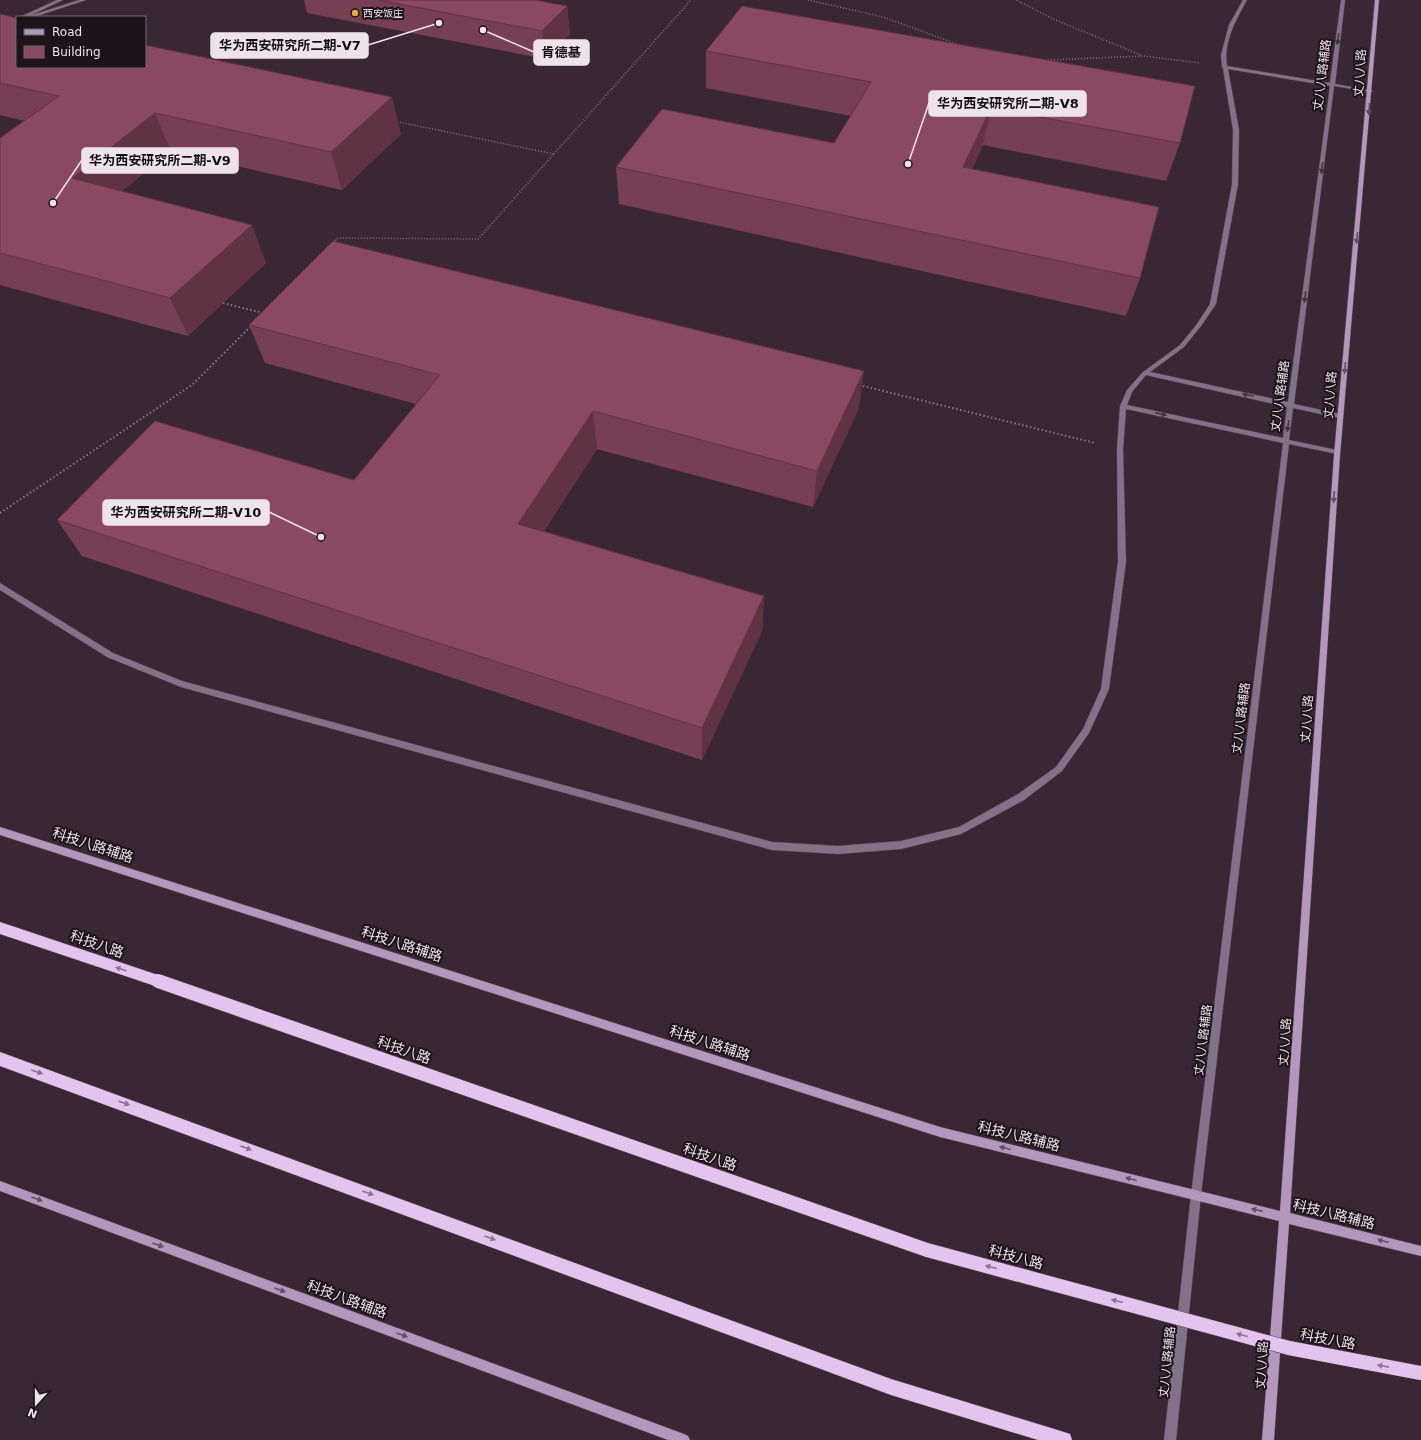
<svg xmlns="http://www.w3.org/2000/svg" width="1421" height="1440" font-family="'DejaVu Sans','Noto Sans SC',sans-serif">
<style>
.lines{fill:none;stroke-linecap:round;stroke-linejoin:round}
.minor-casing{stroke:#564651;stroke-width:1}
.secondary-casing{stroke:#564651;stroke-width:1}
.trunk-casing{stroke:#564651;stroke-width:1}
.path-far1{stroke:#867781;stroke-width:1.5;stroke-dasharray:1 2;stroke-linecap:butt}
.path{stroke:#867781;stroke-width:2;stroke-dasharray:1.5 2.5;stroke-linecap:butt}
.minor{fill:#837189;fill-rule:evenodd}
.secondary{fill:#b397bc;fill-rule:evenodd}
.trunk{fill:#e4c4ee;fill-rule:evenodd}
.trunk-bridge-casing{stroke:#564651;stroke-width:15;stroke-linecap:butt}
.path-bridge{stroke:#867781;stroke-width:2;stroke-dasharray:1.5 2.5;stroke-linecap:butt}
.trunk-bridge{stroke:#e4c4ee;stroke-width:14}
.wall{fill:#763f53}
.shaded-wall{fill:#603343}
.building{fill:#894960;stroke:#603343}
.oneway{fill:#403540}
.oneway2{fill:#604f62}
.oneway3{fill:#8a758e}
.poi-dot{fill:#eaaa39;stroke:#1c1419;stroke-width:1.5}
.labels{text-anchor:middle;stroke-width:4;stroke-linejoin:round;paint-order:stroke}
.far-poi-label{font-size:10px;fill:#efe3eb;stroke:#1c1419;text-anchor:start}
.street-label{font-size:12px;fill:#efe3eb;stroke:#1c1419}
.near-street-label{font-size:14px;fill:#efe3eb;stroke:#1c1419}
.leader{fill:none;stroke:#efe3eb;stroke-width:1.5}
.callout-dot{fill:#efe3eb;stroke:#1c1419;stroke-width:1.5}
.callout{fill:#efe3eb;stroke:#efe3eb;stroke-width:1.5}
.callout-label{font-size:13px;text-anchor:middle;font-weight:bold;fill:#111}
</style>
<rect width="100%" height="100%" fill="#392834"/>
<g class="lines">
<g class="minor-casing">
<path id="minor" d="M 57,0 L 63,0 L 29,16 L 79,0 L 86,0 L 34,17 L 20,17 Z
M 1243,0 L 1247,0 C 1236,20 1223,42 1227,66 L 1330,83 L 1341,0 L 1345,0 L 1335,84 L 1373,91 L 1371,92 L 1334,86 L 1294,404 L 1340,414 L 1343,416 L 1340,418 L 1293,408 L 1289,440 L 1337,450 L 1340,452 L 1337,454 L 1289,444 L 1201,1195 L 1176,1440 L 1164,1440 L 1191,1195 L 1283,443 L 1126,409 L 1123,449 L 1126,562 L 1109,689 L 1089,733 L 1062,771 L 1024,800 L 961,834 L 901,849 L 838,854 L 772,850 L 181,687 L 107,657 L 0,590 L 0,583 L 113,653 L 182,681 L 772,842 L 838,846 L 901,841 L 959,827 L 1018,794 L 1056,767 L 1083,729 L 1101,689 L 1118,562 L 1117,449 L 1120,406 L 1127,390 L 1143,372 L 1180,345 L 1197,324 L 1210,304 L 1232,184 L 1233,130 L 1223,68 L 1222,67 L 1221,55 L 1229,25 ZM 1228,69 L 1330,86 L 1288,402 L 1150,372 L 1184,347 L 1201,326 L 1216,304 L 1238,184 L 1239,130 ZM 1146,375 L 1287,407 L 1283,438 L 1127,405 L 1132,392 Z"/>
</g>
<g class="secondary-casing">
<path id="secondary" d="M 1375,0 L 1379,0 L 1340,455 L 1290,1213 L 1421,1246 L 1421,1256 L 1289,1224 L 1274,1440 L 1262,1440 L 1279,1221 L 940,1137 L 0,835 L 0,827 L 940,1127 L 1280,1211 L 1334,455 Z
M 0,1181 L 684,1434 L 688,1436 L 690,1440 L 668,1440 L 0,1191 Z"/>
</g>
<g class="trunk-casing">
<path id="trunk" d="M 0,922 L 158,975 L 163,977 L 164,981 L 163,985 L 158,987 L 0,934 Z
M 0,1052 L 891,1379 L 1064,1432 L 1070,1434 L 1072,1440 L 1038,1440 L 891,1395 L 0,1066 Z"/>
</g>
<path class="path-far1" d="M 808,0 L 883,17 L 957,44
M 1016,0 L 1053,19 L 1141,55
M 1048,60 L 1143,56 L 1200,63
M 394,121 L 554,154
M 335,241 L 338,238 L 478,239 L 691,0"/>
<path class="path" d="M 333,243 L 336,240
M 859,385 L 1095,443
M 0,513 L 192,385 L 252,325"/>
<use href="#minor" class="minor"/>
<use href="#secondary" class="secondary"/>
<use href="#trunk" class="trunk"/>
<g class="trunk-bridge-casing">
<path id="trunk-bridge" d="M 158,981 L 927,1250 L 1289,1348 L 1421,1373"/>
</g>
<path class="path-bridge" d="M 223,303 L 263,313"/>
<use href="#trunk-bridge" class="trunk-bridge"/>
</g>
<path class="wall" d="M 304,0 L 535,0 L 567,6 L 570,34 L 546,59 L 307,13 Z
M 742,6 L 1180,143 L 1166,181 L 983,145 L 972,169 L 1140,278 L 1126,316 L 619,204 L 616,167 L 834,143 L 851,116 L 706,88 L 706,51 Z
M 0,14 L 401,134 L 342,190 L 171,151 L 122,191 L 266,263 L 188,336 L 0,285 L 0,138 L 24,121 L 0,115 Z
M 249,325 L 859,408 L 813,507 L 597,449 L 544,531 L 764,596 L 762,631 L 702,760 L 82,556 L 57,520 L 354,480 L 416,404 L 265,363 Z"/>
<path class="shaded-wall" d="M 567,6 L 570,34 L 546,59 L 542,31 Z
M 392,97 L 401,134 L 342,190 L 331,152 Z
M 991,108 L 983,145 L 956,205 L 963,167 Z
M 155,113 L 171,151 L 91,216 L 72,178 Z
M 252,225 L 266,263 L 188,336 L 170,298 Z
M 864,371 L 859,408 L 813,507 L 817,471 Z
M 593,411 L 597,449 L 525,560 L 518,524 Z
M 764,596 L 762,631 L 702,760 L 702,728 Z"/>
<path class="building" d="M 378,0 L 535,0 L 567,6 L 542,31 Z
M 742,6 L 1195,86 L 1180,143 L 991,108 L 963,167 L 1159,207 L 1140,278 L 616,167 L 662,109 L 834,143 L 871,82 L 706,51 Z
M 0,14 L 17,18 L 17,67 L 145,67 L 145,45 L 392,97 L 331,152 L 155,113 L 72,178 L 252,225 L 170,298 L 0,253 L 0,138 L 59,96 L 0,83 Z
M 333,241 L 864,371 L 817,471 L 593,411 L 518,524 L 764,596 L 702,728 L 57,520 L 155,421 L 354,480 L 440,375 L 249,325 Z"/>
<defs><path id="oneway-solid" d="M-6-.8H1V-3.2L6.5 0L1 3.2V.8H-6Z"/></defs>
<g class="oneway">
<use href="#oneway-solid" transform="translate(1338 39) rotate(97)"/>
<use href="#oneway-solid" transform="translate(1322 168) rotate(97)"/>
<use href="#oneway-solid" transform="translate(1305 297) rotate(97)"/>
<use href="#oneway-solid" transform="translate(1248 395) rotate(-168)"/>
<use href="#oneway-solid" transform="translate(1161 414) rotate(12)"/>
<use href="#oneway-solid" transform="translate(1288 426) rotate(98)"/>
</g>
<g class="oneway2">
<use href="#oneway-solid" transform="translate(1369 109) rotate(95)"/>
<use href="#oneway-solid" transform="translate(1357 238) rotate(95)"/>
<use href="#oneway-solid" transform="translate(1345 368) rotate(95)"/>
<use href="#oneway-solid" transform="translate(1334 497) rotate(94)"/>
<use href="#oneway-solid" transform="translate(1005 1148) rotate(-166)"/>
<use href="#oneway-solid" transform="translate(1131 1179) rotate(-166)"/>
<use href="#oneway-solid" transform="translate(37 1199) rotate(20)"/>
<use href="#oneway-solid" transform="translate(1257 1210) rotate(-167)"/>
<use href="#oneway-solid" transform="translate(1383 1241) rotate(-166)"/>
<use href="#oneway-solid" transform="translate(158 1245) rotate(20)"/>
<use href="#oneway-solid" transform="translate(280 1290) rotate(20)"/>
<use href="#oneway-solid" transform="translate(402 1335) rotate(20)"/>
</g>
<g class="oneway3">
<use href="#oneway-solid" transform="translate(121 969) rotate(-161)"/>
<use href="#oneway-solid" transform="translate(37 1072) rotate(19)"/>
<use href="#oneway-solid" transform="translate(124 1103) rotate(20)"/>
<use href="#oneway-solid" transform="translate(246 1148) rotate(20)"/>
<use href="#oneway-solid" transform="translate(368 1193) rotate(20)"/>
<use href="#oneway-solid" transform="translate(490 1238) rotate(20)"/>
<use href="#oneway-solid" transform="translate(991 1267) rotate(-165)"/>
<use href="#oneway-solid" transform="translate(1117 1301) rotate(-165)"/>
<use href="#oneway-solid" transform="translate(1242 1335) rotate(-165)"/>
<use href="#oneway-solid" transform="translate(1383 1366) rotate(-169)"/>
</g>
<circle class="poi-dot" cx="355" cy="13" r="4"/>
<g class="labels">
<g class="far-poi-label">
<text x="363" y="17">西安饭庄</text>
</g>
<g class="street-label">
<text transform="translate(1360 73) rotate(-86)" y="4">丈八八路</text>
<text transform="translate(1322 75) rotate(-83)" y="4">丈八八路辅路</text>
<text transform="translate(1330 395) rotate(-85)" y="4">丈八八路</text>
<text transform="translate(1280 396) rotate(-82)" y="4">丈八八路辅路</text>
<text transform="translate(1241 718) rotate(-83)" y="4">丈八八路辅路</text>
<text transform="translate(1307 719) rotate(-86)" y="4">丈八八路</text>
<text transform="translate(1203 1040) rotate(-83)" y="4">丈八八路辅路</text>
<text transform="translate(1285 1042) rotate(-86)" y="4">丈八八路</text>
<text transform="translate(1167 1362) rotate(-84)" y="4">丈八八路辅路</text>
<text transform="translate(1262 1365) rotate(-86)" y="4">丈八八路</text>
</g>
<g class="near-street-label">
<text transform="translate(93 845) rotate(18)" y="5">科技八路辅路</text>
<text transform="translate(97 944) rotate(19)" y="5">科技八路</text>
<text transform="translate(402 944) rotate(18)" y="5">科技八路辅路</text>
<text transform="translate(710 1043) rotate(18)" y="5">科技八路辅路</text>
<text transform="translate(404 1050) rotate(19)" y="5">科技八路</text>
<text transform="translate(1019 1136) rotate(14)" y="5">科技八路辅路</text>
<text transform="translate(710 1157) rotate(19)" y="5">科技八路</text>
<text transform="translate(1334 1214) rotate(14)" y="5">科技八路辅路</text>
<text transform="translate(1016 1257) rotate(15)" y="5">科技八路</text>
<text transform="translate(347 1299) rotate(20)" y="5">科技八路辅路</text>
<text transform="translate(1328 1339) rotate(11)" y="5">科技八路</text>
</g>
</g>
<path class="leader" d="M439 23L368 45M483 30L534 52M908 164L929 103M53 203L82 160M321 537L269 512"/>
<g class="callout-dot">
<circle cx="439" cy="23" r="4"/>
<circle cx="483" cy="30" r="4"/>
<circle cx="908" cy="164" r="4"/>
<circle cx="53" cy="203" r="4"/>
<circle cx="321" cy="537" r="4"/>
</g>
<g class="callout">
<rect x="211" y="33" width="157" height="25" rx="4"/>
<rect x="534" y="40" width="55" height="25" rx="4"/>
<rect x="929" y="91" width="157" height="25" rx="4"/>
<rect x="82" y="148" width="156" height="25" rx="4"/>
<rect x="103" y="500" width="166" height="25" rx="4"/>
</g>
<g class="callout-label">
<text x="290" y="50">华为西安研究所二期-V7</text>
<text x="561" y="57">肯德基</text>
<text x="1008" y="108">华为西安研究所二期-V8</text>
<text x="160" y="165">华为西安研究所二期-V9</text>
<text x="186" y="517">华为西安研究所二期-V10</text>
</g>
<rect x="16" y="16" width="130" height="52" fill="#1c1419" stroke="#70676d"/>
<rect x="24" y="29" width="20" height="6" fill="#b397bc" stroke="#70676d"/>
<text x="52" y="36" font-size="12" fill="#efe3eb">Road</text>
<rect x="24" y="46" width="20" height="12" fill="#894960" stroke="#70676d"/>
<text x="52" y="56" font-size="12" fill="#efe3eb">Building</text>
<g transform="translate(36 1404) rotate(201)" stroke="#1c1419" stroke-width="3" paint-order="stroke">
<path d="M0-3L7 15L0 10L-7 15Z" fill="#efe3eb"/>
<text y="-6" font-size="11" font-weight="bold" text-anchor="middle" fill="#efe3eb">N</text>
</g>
</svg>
